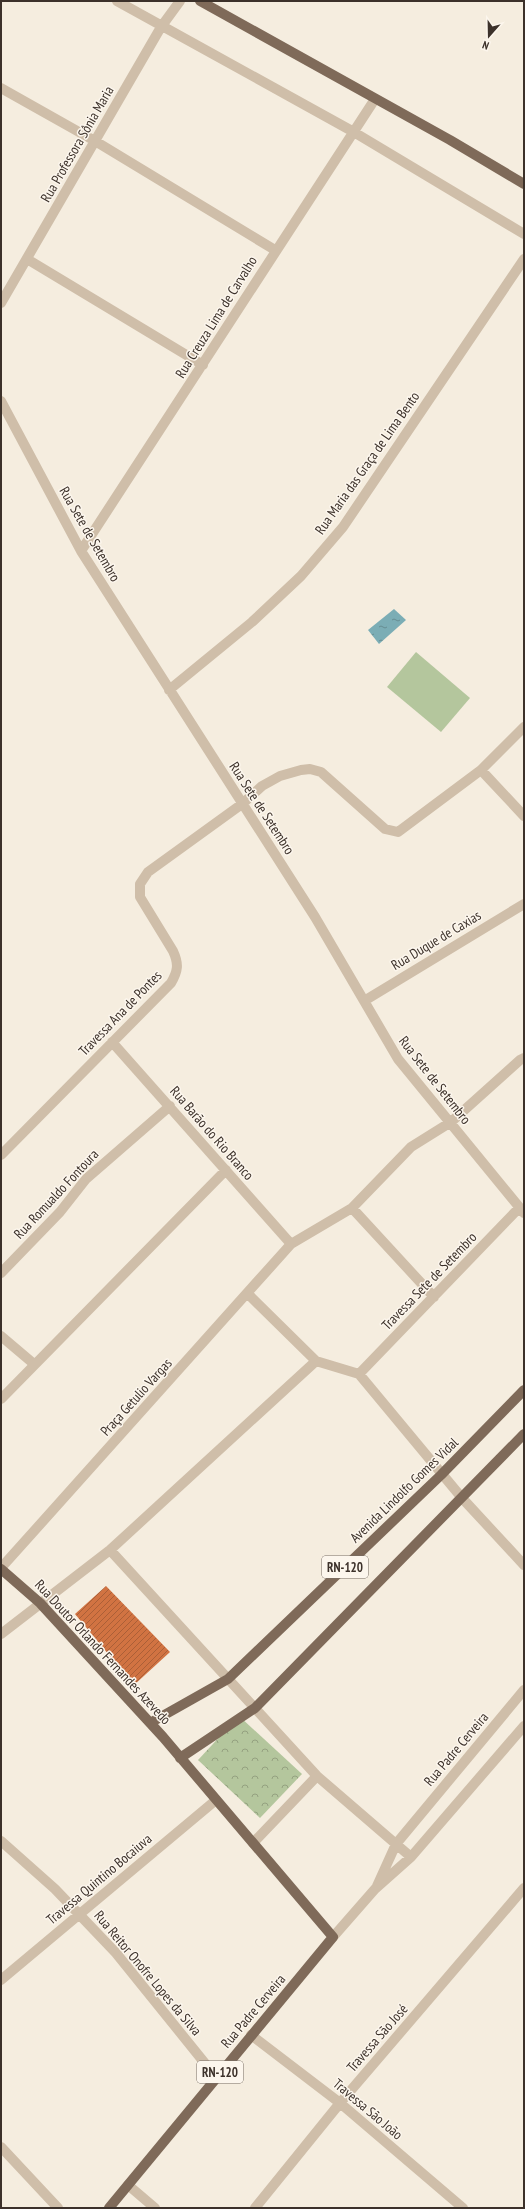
<svg xmlns="http://www.w3.org/2000/svg" width="525" height="2209" font-family="'PT Sans Narrow',sans-serif">
<style>
.forest{fill:url(#forest-crowns)}
.pitch{fill:#b4c69d}
.water{fill:url(#water-ripples)}
.building{fill:url(#building-hatch)}
.lines{fill:none;stroke-linecap:round;stroke-linejoin:round}
.minor{stroke:#cfbea9;stroke-width:10}
.major{stroke:#7f6a59;stroke-width:10}
.labels{text-anchor:middle;stroke-width:3;stroke-linejoin:round;paint-order:stroke}
.shield{fill:#fcf6ed;stroke:#766c64;stroke-width:1}
.shield-label{font-size:13px;font-weight:bold;fill:#3c312a}
.street-label{font-size:14px;fill:#3c312a;stroke:#fcf6ed}
</style>
<defs>
<pattern id="forest-crowns" width="20" height="18" patternUnits="userSpaceOnUse"><rect width="20" height="18" fill="#b4c69d"/><path d="M2 6a3 3 0 1 1 6 0M12 15a3 3 0 1 1 6 0" fill="none" stroke="#94a180"/></pattern>
<pattern id="water-ripples" width="26" height="14" patternUnits="userSpaceOnUse"><rect width="26" height="14" fill="#7badb5"/><path d="M2 4q2-2 4 0t4 0M15 11q2-2 4 0t4 0" fill="none" stroke="#668d93"/></pattern>
<pattern id="building-hatch" width="6" height="6" patternUnits="userSpaceOnUse"><rect width="6" height="6" fill="#d17342"/><path d="M-1 1l2-2M0 6l6-6M5 7l2-2" fill="none" stroke="#ab5f37"/></pattern>
</defs>
<rect width="100%" height="100%" fill="#f5eddf"/>
<path class="forest" d="M 239,1716 L 302,1774 L 260,1818 L 198,1760 Z"/>
<path class="pitch" d="M 416,652 L 470,698 L 441,732 L 387,687 Z"/>
<path class="water" d="M 394,609 L 406,620 L 379,644 L 368,630 Z"/>
<path class="building" d="M 106,1586 L 170,1652 L 134,1685 L 75,1614 Z"/>
<g class="lines">
<path class="minor" d="M 117,1 L 352,131 L 524,234
M 1,88 L 95,141 L 275,250
M 27,259 L 203,365
M 1,303 L 161,27 L 180,1
M 1,401 L 81,551 L 315,917 L 398,1059 L 524,1213
M 81,551 L 375,99
M 169,690 L 252,622 L 301,576 L 343,527 L 524,259
M 481,770 L 524,816
M 364,1001 L 524,904
M 112,1042 L 291,1244
M 1,1155 L 171,983 C 178,971 179,964 173,951 L 140,897 L 140,884 L 148,872 L 242,804 L 262,786 L 280,776 L 301,770 L 310,769 L 321,772 L 385,829 L 398,832 L 481,770 L 524,727
M 352,1208 L 434,1297
M 1,1273 L 60,1212 L 86,1179 L 170,1106
M 248,1294 L 316,1361 L 359,1374 L 462,1498 L 524,1565
M 1,1336 L 34,1364
M 359,1374 L 519,1208
M 1,1399 L 226,1170
M 110,1550 L 317,1776 L 411,1857
M 1,1568 L 291,1244 L 352,1208 L 411,1147 L 451,1122 L 520,1060 L 524,1058
M 1,1634 L 110,1550 L 316,1361
M 1,1841 L 55,1889 L 116,1953 L 216,2077
M 253,1843 L 317,1776
M 377,1886 L 396,1844 L 524,1690
M 333,1937 L 375,1889 L 411,1857 L 524,1726
M 1,1980 L 216,1800
M 251,2035 L 340,2103 L 463,2208
M 1,2147 L 58,2208
M 128,2185 L 155,2208
M 255,2208 L 340,2103 L 524,1888"/>
<path class="major" d="M 200,1 L 450,140 L 524,184
M 1,1569 L 40,1603 L 163,1737 L 333,1937 L 109,2208
M 150,1723 L 228,1679 L 441,1475 L 524,1390
M 180,1758 L 255,1708 L 524,1434"/>
</g>
<g class="labels">
<g class="shield">
<rect x="322" y="1556" width="46" height="22" rx="3"/>
<rect x="197" y="2061" width="46" height="22" rx="3"/>
</g>
<g class="shield-label">
<text x="345" y="1572">RN-120</text>
<text x="220" y="2077">RN-120</text>
</g>
<g class="street-label">
<text transform="translate(77 144) rotate(-60)" y="5">Rua Professora Sônia Maria</text>
<text transform="translate(216 317) rotate(-58)" y="5">Rua Creuza Lima de Carvalho</text>
<text transform="translate(367 463) rotate(-55)" y="5">Rua Maria das Graça de Lima Bento</text>
<text transform="translate(90 534) rotate(60)" y="5">Rua Sete de Setembro</text>
<text transform="translate(262 808) rotate(57)" y="5">Rua Sete de Setembro</text>
<text transform="translate(436 940) rotate(-31)" y="5">Rua Duque de Caxias</text>
<text transform="translate(120 1013) rotate(-46)" y="5">Travessa Ana de Pontes</text>
<text transform="translate(435 1080) rotate(52)" y="5">Rua Sete de Setembro</text>
<text transform="translate(212 1133) rotate(49)" y="5">Rua Barão do Rio Branco</text>
<text transform="translate(56 1194) rotate(-47)" y="5">Rua Romualdo Fontoura</text>
<text transform="translate(429 1281) rotate(-46)" y="5">Travessa Sete de Setembro</text>
<text transform="translate(136 1397) rotate(-48)" y="5">Praça Getulio Vargas</text>
<text transform="translate(404 1490) rotate(-44)" y="5">Avenida Lindolfo Gomes Vidal</text>
<text transform="translate(103 1652) rotate(47)" y="5">Rua Doutor Orlando Fernandes Azevedo</text>
<text transform="translate(456 1749) rotate(-50)" y="5">Rua Padre Cerveira</text>
<text transform="translate(99 1879) rotate(-40)" y="5">Travessa Quintino Bocaiuva</text>
<text transform="translate(148 1973) rotate(50)" y="5">Rua Reitor Onofre Lopes da Silva</text>
<text transform="translate(253 2011) rotate(-50)" y="5">Rua Padre Cerveira</text>
<text transform="translate(377 2038) rotate(-49)" y="5">Travessa São José</text>
<text transform="translate(368 2109) rotate(40)" y="5">Travessa São João</text>
</g>
</g>
<rect width="525" height="2209" fill="none" stroke="#3c312a" stroke-width="4"/>
<g transform="translate(489 36) rotate(200)" stroke="#fcf6ed" stroke-width="3" paint-order="stroke">
<path d="M0-3L7 15L0 10L-7 15Z" fill="#3c312a"/>
<text y="-6" font-size="11" font-weight="bold" text-anchor="middle" fill="#3c312a">N</text>
</g>
</svg>
